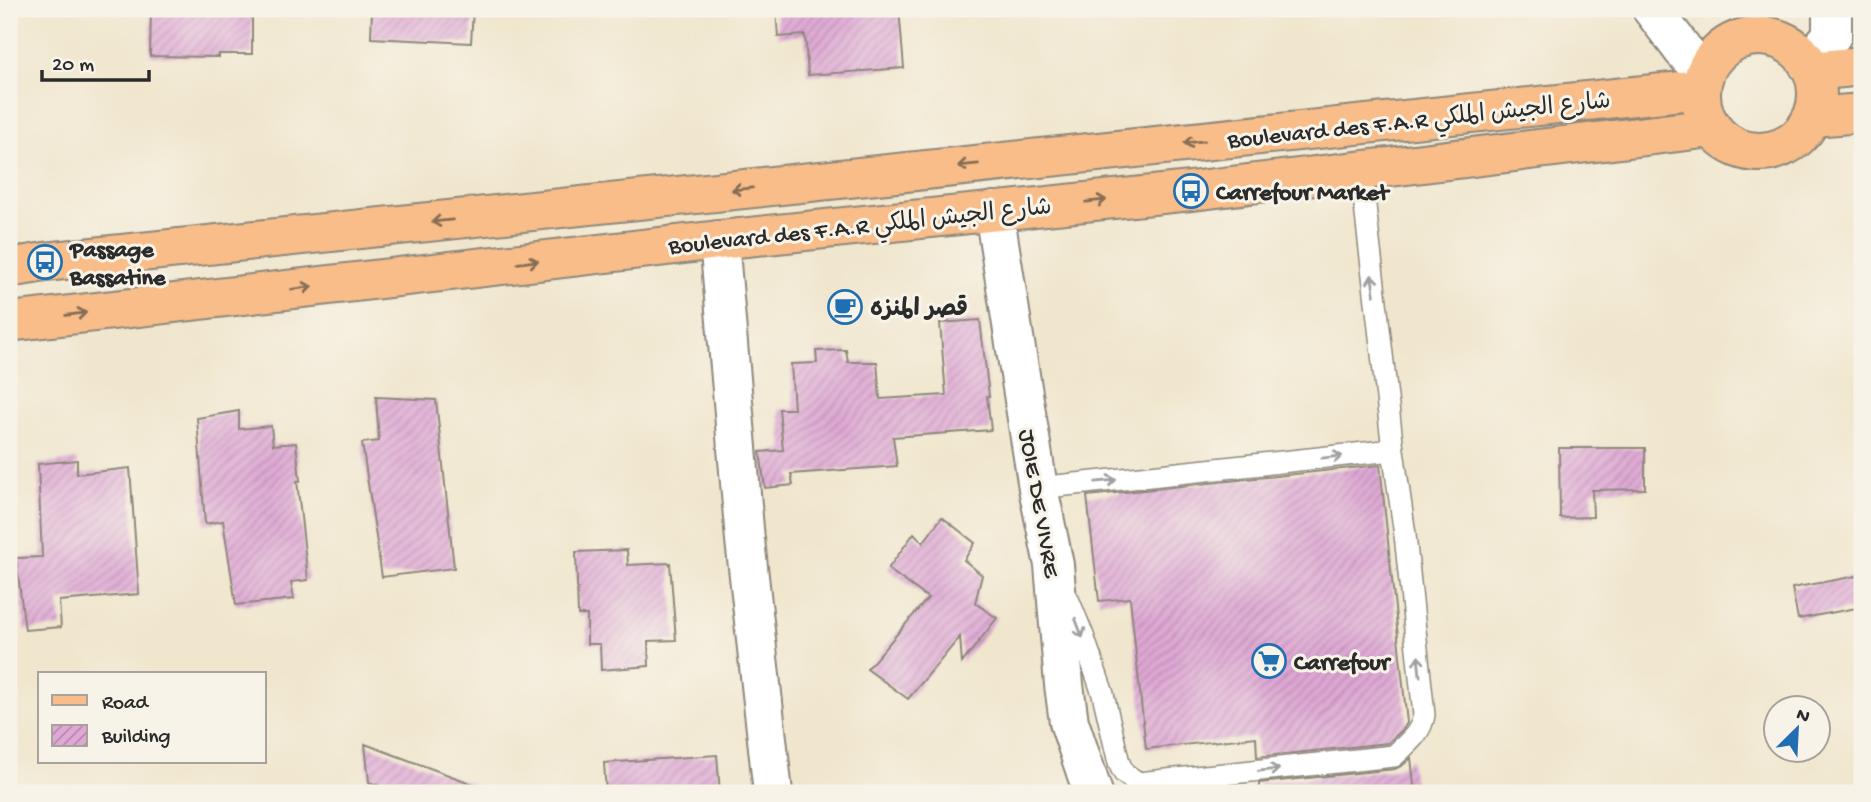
<svg xmlns="http://www.w3.org/2000/svg" width="1871" height="802" font-family="'Gochi Hand','Playpen Sans Arabic',sans-serif">
<style>
.building{fill:url(#building-hatch)}
.lines{fill:none;stroke-linecap:round;stroke-linejoin:round}
.lane-casing{stroke:#8e887c;stroke-width:24}
.street-casing{stroke:#8e887c;stroke-width:42}
.primary-casing{stroke:#8e887c;stroke-width:42}
.lane{stroke:#fff;stroke-width:21}
.street{stroke:#fff;stroke-width:38}
.primary{stroke:#f8bd89;stroke-width:38}
.oneway{stroke:#876d55}
.oneway2{stroke:#a0a0a0}
.labels{text-anchor:middle;stroke-width:6;stroke-linejoin:round;paint-order:stroke}
.street-label{font-size:24px;fill:#2b2b2b;stroke:#f7f3e8}
.poi-label{font-size:24px;font-weight:bold;fill:#2b2b2b;stroke:#f7f3e8;text-anchor:start}
</style>
<defs>
<pattern id="building-hatch" width="6" height="6" patternUnits="userSpaceOnUse" patternTransform="scale(1.75)"><rect width="6" height="6" fill="#dfa8d5"/><path d="M-1 1l2-2M0 6l6-6M5 7l2-2" fill="none" stroke="#b589ad"/></pattern>
</defs>
<rect width="100%" height="100%" fill="#f7f3e8"/>
<filter id="ink" filterUnits="userSpaceOnUse"><feTurbulence type="fractalNoise" baseFrequency=".0143" numOctaves="2"/><feDisplacementMap in="SourceGraphic" scale="14" xChannelSelector="R" yChannelSelector="G"/><feConvolveMatrix kernelMatrix="1 2 1 2 8 2 1 2 1" color-interpolation-filters="sRGB"/></filter>
<filter id="wash" filterUnits="userSpaceOnUse"><feTurbulence type="fractalNoise" baseFrequency=".00686" numOctaves="4" result="noise"/><feDisplacementMap in="SourceGraphic" scale="28" xChannelSelector="R" yChannelSelector="G"/><feGaussianBlur stdDeviation="1.57" result="paint"/><feColorMatrix in="noise" values="0 0 0 0 0 0 0 0 0 0 0 0 0 0 0 0 0 1.4 0 .05"/><feComposite in="paint" operator="in"/></filter>
<g filter="url(#wash)">
<rect width="100%" height="100%" fill="#f0e6cd"/>
<g id="blocks">
<path class="building" d="M 151,9 L 252,9 L 252,54 L 219,54 L 219,57 L 150,56 Z
M 372,9 L 473,9 L 471,43 L 371,38 Z
M 776,9 L 899,9 L 904,68 L 808,75 L 805,35 L 778,37 Z
M 980,320 L 989,396 L 987,396 L 991,430 L 893,437 L 897,466 L 791,474 L 793,485 L 765,488 L 760,452 L 783,450 L 779,409 L 794,409 L 791,364 L 817,363 L 816,351 L 846,350 L 848,362 L 877,362 L 880,399 L 946,395 L 940,323 Z
M 376,397 L 436,400 L 454,568 L 382,577 L 362,443 L 379,441 Z
M 239,411 L 239,429 L 271,426 L 273,445 L 296,443 L 300,481 L 297,481 L 308,580 L 291,582 L 294,599 L 236,605 L 223,521 L 205,524 L 197,418 Z
M 1559,448 L 1645,448 L 1645,489 L 1592,490 L 1593,517 L 1560,518 Z
M 77,460 L 77,474 L 130,468 L 139,594 L 59,601 L 61,627 L 25,630 L 16,558 L 42,557 L 38,464 Z
M 1380,465 L 1407,723 L 1403,729 L 1388,743 L 1257,757 L 1256,737 L 1146,749 L 1130,598 L 1099,601 L 1087,496 Z
M 942,517 L 975,543 L 964,560 L 982,575 L 975,603 L 997,618 L 962,663 L 960,637 L 908,699 L 867,669 L 928,598 L 888,569 L 914,533 L 923,543 Z
M 627,550 L 628,565 L 670,563 L 676,640 L 648,641 L 649,666 L 601,670 L 600,644 L 587,644 L 587,615 L 578,615 L 576,552 Z
M 1862,575 L 1862,607 L 1798,619 L 1792,588 Z
M 365,744 L 489,790 L 489,793 L 398,793 L 369,782 Z
M 717,755 L 720,793 L 606,793 L 604,763 Z
M 1411,758 L 1415,793 L 1259,793 L 1259,783 L 1395,769 L 1403,765 Z"/>
</g>
</g>
<g filter="url(#ink)">
<use href="#blocks" fill-opacity="0" stroke="#8e887c" stroke-width="2"/>
<g class="lines">
<g class="lane-casing">
<path id="lane" d="M 1038,488 L 1393,450 L 1361,171
M 1068,599 L 1082,633 L 1103,694 L 1119,763 L 1124,773 L 1138,783 L 1394,756 C 1407,743 1421,734 1424,715 L 1405,535 L 1393,450"/>
</g>
<g class="street-casing">
<path id="street" d="M 1652,9 L 1683,50 L 1704,73
M 1808,64 L 1832,35 L 1832,9
M 994,211 L 1038,488 L 1054,565 L 1064,685 L 1069,722 L 1093,793
M 719,240 L 745,540 L 773,793"/>
</g>
<g class="primary-casing">
<path id="primary" d="M1701 94a58 58 0 1 1 116 0a58 58 0 1 1-116 0Z
M 1813,71 L 1862,66
M 1813,117 L 1862,113
M 9,268 L 45,262 L 1701,89
M 9,322 L 719,240 L 1191,191 L 1712,128"/>
</g>
<use href="#lane" class="lane"/>
<use href="#street" class="street"/>
<use href="#primary" class="primary"/>
</g>
<defs><path id="oneway-shaft" d="M-6 0H5M1.5-3L5.5 0L1.5 3" fill="none" stroke-width="1.6" stroke-linecap="round" stroke-linejoin="round" transform="scale(1.75)"/></defs>
<g class="oneway">
<use href="#oneway-shaft" transform="translate(1194 142) rotate(174)"/>
<use href="#oneway-shaft" transform="translate(968 165) rotate(174)"/>
<use href="#oneway-shaft" transform="translate(742 189) rotate(174)"/>
<use href="#oneway-shaft" transform="translate(1096 201) rotate(-6)"/>
<use href="#oneway-shaft" transform="translate(442 221) rotate(174)"/>
<use href="#oneway-shaft" transform="translate(528 262) rotate(-7)"/>
<use href="#oneway-shaft" transform="translate(302 288) rotate(-7)"/>
<use href="#oneway-shaft" transform="translate(76 314) rotate(-7)"/>
</g>
<g class="oneway2">
<use href="#oneway-shaft" transform="translate(1373 285) rotate(-97)"/>
<use href="#oneway-shaft" transform="translate(1332 457) rotate(-6)"/>
<use href="#oneway-shaft" transform="translate(1106 481) rotate(-6)"/>
<use href="#oneway-shaft" transform="translate(1079 628) rotate(69)"/>
<use href="#oneway-shaft" transform="translate(1419 666) rotate(-96)"/>
<use href="#oneway-shaft" transform="translate(1269 770) rotate(-6)"/>
</g>
</g>
<defs>
<g id="bus-ring" transform="scale(1.75)"><circle r="9.5" fill="#f7f3e8" stroke="#1f6fb2" stroke-width="1.5"/><path d="M-5-6H5V4H4V6H2V4H-2V6H-4V4H-5ZM-3.5-4V0h7V-4ZM-3.5 1.2v1.5H-2V1.2ZM2 1.2v1.5H3.5V1.2Z" fill="#1f6fb2"/></g>
<g id="cafe-ring" transform="scale(1.75)"><circle r="9.5" fill="#f7f3e8" stroke="#1f6fb2" stroke-width="1.5"/><path d="M-5.5-4.5H6V0H3Q3 3.5 0 3.5H-2.5Q-5.5 3.5-5.5 0ZM3-3.2v2h1.7v-2ZM-6 4.5H4V6H-6Z" fill="#1f6fb2"/></g>
<g id="supermarket-ring" transform="scale(1.75)"><circle r="9.5" fill="#f7f3e8" stroke="#1f6fb2" stroke-width="1.5"/><path d="M-6-5.5h2.5l.6 2H6L4.5 2H-2.5L-4.4-4H-6ZM-1.5 3.2a1.3 1.3 0 1 0 .1 0ZM3 3.2a1.3 1.3 0 1 0 .1 0Z" fill="#1f6fb2"/></g>
</defs>
<g fill-rule="evenodd">
<use href="#bus-ring" x="1191" y="191"/>
<use href="#bus-ring" x="45" y="262"/>
<use href="#cafe-ring" x="845" y="307"/>
<use href="#supermarket-ring" x="1269" y="661"/>
</g>
<g class="labels">
<g class="street-label">
<text transform="translate(1419 119) rotate(-6)" y="8">Boulevard des F.A.R شارع الجيش الملكي</text>
<text transform="translate(860 225) rotate(-6)" y="8">Boulevard des F.A.R شارع الجيش الملكي</text>
<text transform="translate(1041 503) rotate(80)" y="8">JOIE DE VIVRE</text>
</g>
<g class="poi-label">
<text x="1216" y="199">Carrefour Market</text>
<text x="70" y="256">Passage<tspan x="70" dy="28">Bassatine</tspan></text>
<text x="870" y="315">قصر المنزه</text>
<text x="1294" y="669">Carrefour</text>
</g>
</g>
<rect width="1871" height="802" fill="none" stroke="#f7f3e8" stroke-width="35"/>
<rect x="38" y="672" width="228" height="91" fill="#f7f3e8" stroke="#a5a39c" stroke-width="2"/>
<rect x="52" y="695" width="35" height="10" fill="#f8bd89" stroke="#a5a39c" stroke-width="2"/>
<text x="102" y="708" font-size="21" fill="#2b2b2b">Road</text>
<rect x="52" y="725" width="35" height="21" fill="url(#building-hatch)" stroke="#a5a39c" stroke-width="2"/>
<text x="102" y="742" font-size="21" fill="#2b2b2b">Building</text>
<g transform="translate(1797 729) rotate(24)"><circle r="33" fill="#f7f3e8" stroke="#a5a39c" stroke-width="2"/>
<path d="M0-5L12 26L0 18L-12 26Z" fill="#1f6fb2"/>
<text y="-10" font-size="19" font-weight="bold" text-anchor="middle" fill="#2b2b2b">N</text>
</g>
<path d="M42 70v10h107v-10" fill="none" stroke="#2b2b2b" stroke-width="3.5"/>
<text x="52" y="70" font-size="21" fill="#2b2b2b" stroke="#f7f3e8" stroke-width="5" paint-order="stroke">20 m</text>
</svg>
